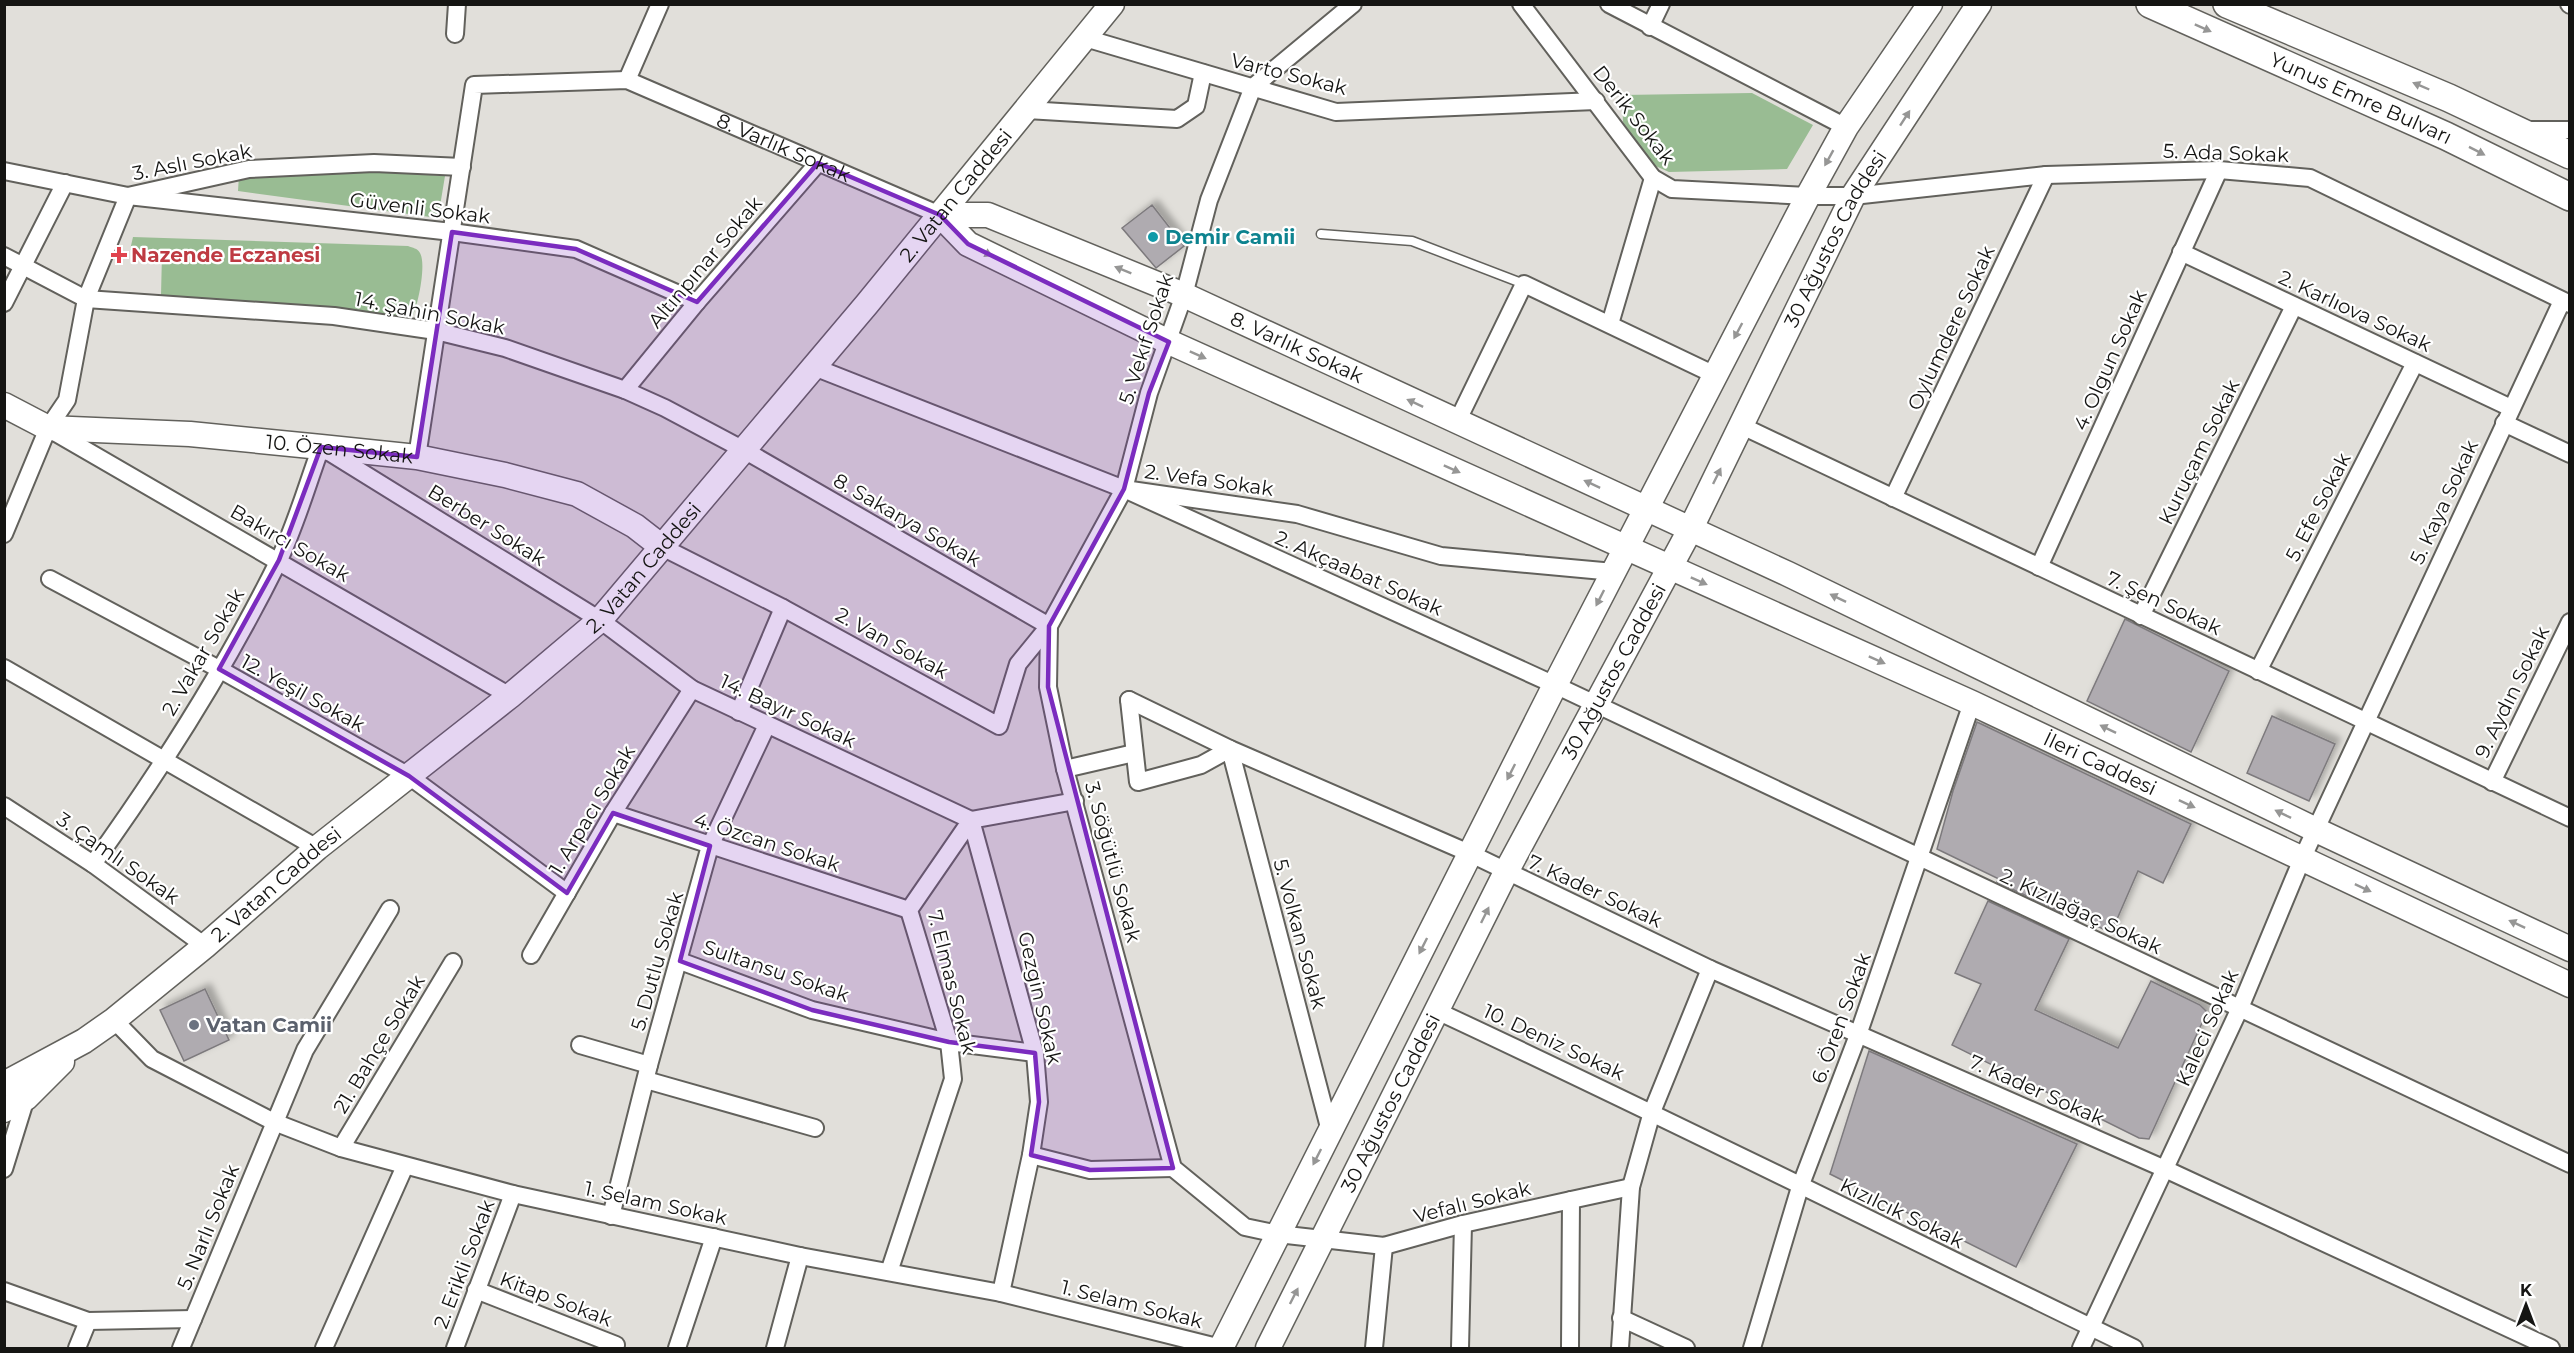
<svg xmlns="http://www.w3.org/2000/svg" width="2574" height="1353" font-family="Montserrat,sans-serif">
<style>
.green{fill:#99bc93}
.building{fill:#afabb0;stroke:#7d7a7d;stroke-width:1.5;filter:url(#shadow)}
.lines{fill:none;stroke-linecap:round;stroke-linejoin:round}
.lane-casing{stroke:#62615c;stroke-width:11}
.street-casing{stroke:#62615c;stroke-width:20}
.secondary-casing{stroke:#62615c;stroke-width:27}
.primary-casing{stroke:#62615c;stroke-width:30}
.lane{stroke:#fff;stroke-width:8}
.street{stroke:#fff;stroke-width:16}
.secondary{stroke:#fff;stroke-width:24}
.primary{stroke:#fff;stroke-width:27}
.oneway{fill:#969695}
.marked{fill:#7b2cbf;fill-opacity:0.2;stroke:#7b2cbf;stroke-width:4.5;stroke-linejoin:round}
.culture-dot{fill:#0f9aa8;stroke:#fff;stroke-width:2}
.health-dot{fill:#e0444e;stroke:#fff;stroke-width:2}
.worship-dot{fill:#6b7280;stroke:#fff;stroke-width:2}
.labels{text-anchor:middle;stroke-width:4.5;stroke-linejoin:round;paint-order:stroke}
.street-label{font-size:20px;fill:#151513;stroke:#fff}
.culture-label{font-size:20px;font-weight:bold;fill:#0d838f;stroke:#fff;text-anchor:start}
.health-label{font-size:20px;font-weight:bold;fill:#be3a42;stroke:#fff;text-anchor:start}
.worship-label{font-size:20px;font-weight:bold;fill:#5b616d;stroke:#fff;text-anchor:start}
</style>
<defs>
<filter id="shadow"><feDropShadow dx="5.5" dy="-5.5" stdDeviation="3" flood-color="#0004"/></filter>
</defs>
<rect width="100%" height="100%" fill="#e1dfda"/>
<path class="green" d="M 1752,93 L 1813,125 L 1787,169 L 1669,172 L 1651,164 L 1623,122 L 1622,95 Z
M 361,170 L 445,176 L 438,218 L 238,191 L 239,175 Z
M 133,237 L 408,246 C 413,248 417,248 420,253 C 427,265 417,311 410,322 L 161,295 L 162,254 L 130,250 Z"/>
<path class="building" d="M 1152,205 L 1184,246 L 1156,268 L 1122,228 Z
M 2125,619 L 2229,671 L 2191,752 L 2087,701 Z
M 2272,716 L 2335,744 L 2309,801 L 2247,773 Z
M 1977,722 L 2191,824 L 2163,883 L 2138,871 L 2111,933 L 2079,917 L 2078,920 L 1997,882 L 1999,879 L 1937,849 L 1953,791 Z
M 1988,901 L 2069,939 L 2035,1010 L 2118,1048 L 2151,981 L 2200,1005 L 2207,1012 L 2149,1139 L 2139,1138 L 1952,1045 L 1981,984 L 1955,973 Z
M 205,989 L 229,1040 L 184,1061 L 160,1010 Z
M 1869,1051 L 2077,1144 L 2016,1267 L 1830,1174 Z"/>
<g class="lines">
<g class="lane-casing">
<path id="lane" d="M 1321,234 L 1412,241 L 1524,284"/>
</g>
<g class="street-casing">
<g id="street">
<path d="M 1353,4 L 1253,87 L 1209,200 L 1184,295 L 1149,393 L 1124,489 L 1049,626 L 1048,687 L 1065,769 L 1173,1168 L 1245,1227 L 1278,1234 L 1384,1246 L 1463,1224 L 1571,1200"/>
<path d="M 1521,4 L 1653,178 L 1672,189 L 1808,196 L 1853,196 L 2046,175 L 2219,170 L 2310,178 L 2570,304"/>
<path d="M 1609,4 L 1846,127"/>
<path d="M 2569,4 L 2570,5"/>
<path d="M 1650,27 L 1661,4"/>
<path d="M 455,34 L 457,4"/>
<path d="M 1085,38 L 1336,112 L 1596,101"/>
<path d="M 627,80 L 660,4"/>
<path d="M 1027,110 L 1177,119 L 1196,106 L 1203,73"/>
<path d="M 2526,130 L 2570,130"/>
<path d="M 4,171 L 128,196 L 249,169 L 374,163 L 462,167"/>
<path d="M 2181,252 L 2511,408"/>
<path d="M 4,256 L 86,299 L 334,316 L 436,331 L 505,348 L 625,390 L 665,408 L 744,450 L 1049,626 L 1018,664 L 999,726 L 783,608 L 662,547"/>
<path d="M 4,303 L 65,183"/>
<path d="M 1610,324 L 1653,178"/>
<path d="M 814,367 L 1124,489 L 1297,514 L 1441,556 L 1614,572"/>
<path d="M 625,390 L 697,302 L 818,163"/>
<path d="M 1457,422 L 1524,284 L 1715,375"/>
<path d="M 2504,423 L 2570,454"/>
<path d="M 1742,426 L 2570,818"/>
<path d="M 51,430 L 510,696"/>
<path id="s1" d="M 417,457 L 474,85 L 627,80 L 940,215"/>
<path d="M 1124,489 L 1555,685 L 2570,1164"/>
<path d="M 1893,498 L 2046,175"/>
<path d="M 4,534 L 48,428 L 67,400 L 86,299 L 128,196 L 452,232 L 576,249 L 697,302"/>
<path d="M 2039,567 L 2219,170"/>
<path d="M 50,579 L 219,669 L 409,776 L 567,893"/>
<path d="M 2141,616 L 2294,306"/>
<path d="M 4,668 L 317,848"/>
<path d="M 2258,671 L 2415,363"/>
<path d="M 1129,700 L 1230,749 L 1469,853 L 1710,969 L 2165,1169 L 2551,1348"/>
<path d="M 1129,700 L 1138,782 L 1201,765 L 1230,749 L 1330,1131"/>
<path d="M 739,712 L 783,608"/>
<path d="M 1065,769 L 1134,753"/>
<path d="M 2492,782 L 2570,622"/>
<path d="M 4,806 L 93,864 L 205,946"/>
<path d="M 613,813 L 909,910"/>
<path d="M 93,864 C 162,768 226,667 278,562 C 296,525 307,485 321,447 L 600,620 L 692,689 L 971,820 L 909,910 L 949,1042 L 953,1079 L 889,1272"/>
<path d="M 531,955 L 613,813 L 692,689"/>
<path d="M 680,961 L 812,1010 L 949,1042 L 1035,1053"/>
<path d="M 1437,1011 C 1671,1120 1902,1236 2134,1348"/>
<path d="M 114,1020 L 152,1059 L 274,1122 L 341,1148 L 513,1194 L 800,1256 L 1001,1293 L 1221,1348"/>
<path d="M 580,1045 L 649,1065"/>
<path d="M 646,1080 L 815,1128"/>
<path d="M 341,1148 L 453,962"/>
<path d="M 1031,1155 L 1090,1170 L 1173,1168"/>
<path d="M 4,1169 L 26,1098"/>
<path d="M 611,1216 L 649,1065 L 710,846 L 767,725"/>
<path d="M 476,1290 L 616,1345 L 615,1348"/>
<path d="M 4,1291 L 88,1321 L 193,1319"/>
<path d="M 1001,1293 L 1031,1155 L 1039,1102 L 1035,1053 L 971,820 L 1075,801"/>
<path d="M 1621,1318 L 1686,1348"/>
<path d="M 77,1348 L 88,1321"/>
<path d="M 181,1348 L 305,1050 L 390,909"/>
<path d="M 324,1348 L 405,1166"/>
<path d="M 455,1348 L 513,1194"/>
<path d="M 677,1348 L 714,1237"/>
<path d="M 775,1348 L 800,1256"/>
<path d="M 1374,1348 L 1384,1246"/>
<path d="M 1460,1348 L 1463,1224"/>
<path d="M 1570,1348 L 1571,1200 L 1631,1187"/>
<path d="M 1620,1348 L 1631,1187 L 1652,1112 L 1710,969"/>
<path d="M 1752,1348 L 1800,1187 L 1858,1035 L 1972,703"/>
<path d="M 2081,1348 L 2240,1008 L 2302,859 L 2562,301"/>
</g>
</g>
<g class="secondary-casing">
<g id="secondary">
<path id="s2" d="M 940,215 L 968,244 L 1169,342 L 1972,703 L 2570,985"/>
<path id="s3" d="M 940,215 L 988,215 L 1184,295 L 1788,574 L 2316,830 L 2570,949"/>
<path id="s4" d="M 4,405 L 48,428 L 190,434 L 321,447 L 417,457 L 505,475 L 577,494 L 635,526 L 662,547"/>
<path id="s5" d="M 4,1084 L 84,1041 L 114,1020 L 205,946 L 317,848 L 510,696 L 600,620 L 867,304 L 1112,4"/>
<path d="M 4,1110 L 26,1098 L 62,1062"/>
<path d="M 1221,1348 L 1555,685 L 1808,196 L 1846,127 L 1930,4"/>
<path id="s6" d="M 1268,1348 L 1506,872 L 1691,528 L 1853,196 L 1979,4"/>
</g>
</g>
<g class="primary-casing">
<g id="primary">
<path id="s7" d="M 2150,4 L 2446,136 L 2570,197"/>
<path d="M 2227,4 L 2449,98 L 2570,155"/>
</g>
</g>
<use href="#lane" class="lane"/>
<use href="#street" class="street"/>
<use href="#secondary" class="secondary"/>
<use href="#primary" class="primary"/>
</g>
<defs><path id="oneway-solid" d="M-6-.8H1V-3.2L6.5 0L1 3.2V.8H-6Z" transform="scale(1.5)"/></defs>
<g class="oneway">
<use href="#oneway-solid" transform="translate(2203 28) rotate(24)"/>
<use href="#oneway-solid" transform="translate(2421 86) rotate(-157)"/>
<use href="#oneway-solid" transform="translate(1905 118) rotate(-57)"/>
<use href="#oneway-solid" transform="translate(2477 151) rotate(27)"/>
<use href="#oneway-solid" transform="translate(1829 158) rotate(119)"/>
<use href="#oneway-solid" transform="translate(984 252) rotate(26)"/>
<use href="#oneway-solid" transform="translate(1123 270) rotate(-158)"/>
<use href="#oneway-solid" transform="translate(1738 331) rotate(118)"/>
<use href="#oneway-solid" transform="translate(1198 355) rotate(24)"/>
<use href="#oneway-solid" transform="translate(1415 403) rotate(-155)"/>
<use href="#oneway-solid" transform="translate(1452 469) rotate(24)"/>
<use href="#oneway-solid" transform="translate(1717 476) rotate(-64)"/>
<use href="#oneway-solid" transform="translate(1592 484) rotate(-155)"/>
<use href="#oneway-solid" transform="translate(1699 581) rotate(24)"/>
<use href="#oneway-solid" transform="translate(1600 598) rotate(117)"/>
<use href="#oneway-solid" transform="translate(1838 598) rotate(-154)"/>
<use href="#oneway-solid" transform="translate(1877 660) rotate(24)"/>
<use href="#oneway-solid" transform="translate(2108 729) rotate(-154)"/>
<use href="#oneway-solid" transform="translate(1511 772) rotate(117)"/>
<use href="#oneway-solid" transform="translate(2187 804) rotate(25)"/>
<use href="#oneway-solid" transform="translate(2283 814) rotate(-154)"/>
<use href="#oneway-solid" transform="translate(2363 888) rotate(25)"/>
<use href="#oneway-solid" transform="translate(1485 915) rotate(-64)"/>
<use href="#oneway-solid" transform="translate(2517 924) rotate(-155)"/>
<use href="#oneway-solid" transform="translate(1423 946) rotate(117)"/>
<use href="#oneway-solid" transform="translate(1317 1157) rotate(117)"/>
<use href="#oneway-solid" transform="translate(1294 1296) rotate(-63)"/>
</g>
<path class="marked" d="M 818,163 L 940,215 L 968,244 L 1169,342 L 1149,393 L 1124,489 L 1049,626 L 1048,687 L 1173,1168 L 1090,1170 L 1031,1155 L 1039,1102 L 1035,1053 L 949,1042 L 812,1010 L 680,961 L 710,846 L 613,813 L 567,893 L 409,776 L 219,669 L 279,560 L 321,447 L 417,457 L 452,232 L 576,249 L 697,302 Z"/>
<circle class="culture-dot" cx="1153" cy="237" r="6"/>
<path class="health-dot" d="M116 246h6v6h6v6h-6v6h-6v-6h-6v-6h6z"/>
<circle class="worship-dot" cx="194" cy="1025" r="6"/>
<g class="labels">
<g class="street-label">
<text transform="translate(1289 74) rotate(14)" y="7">Varto Sokak</text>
<text dy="7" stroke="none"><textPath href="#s7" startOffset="231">Yunus Emre Bulvarı</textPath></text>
<text transform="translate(1634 115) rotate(52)" y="7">Derik Sokak</text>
<text dy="7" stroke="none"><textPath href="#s1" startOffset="700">8. Varlık Sokak</textPath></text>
<text transform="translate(2226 153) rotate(2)" y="7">5. Ada Sokak</text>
<text transform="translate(192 162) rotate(-11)" y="7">3. Aslı Sokak</text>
<text dy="7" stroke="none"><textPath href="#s5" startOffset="1311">2. Vatan Caddesi</textPath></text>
<text transform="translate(420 208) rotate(7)" y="7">Güvenli Sokak</text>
<text dy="7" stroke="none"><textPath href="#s6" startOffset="1246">30 Ağustos Caddesi</textPath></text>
<text transform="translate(705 262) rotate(-50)" y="7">Altınpınar Sokak</text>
<text transform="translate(2355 311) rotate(25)" y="7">2. Karlıova Sokak</text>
<text transform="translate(430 313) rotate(11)" y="7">14. Şahin Sokak</text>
<text transform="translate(1951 328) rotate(-65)" y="7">Oylumdere Sokak</text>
<text transform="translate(1146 339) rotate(-72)" y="7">5. Vekıf Sokak</text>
<text dy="7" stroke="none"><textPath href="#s3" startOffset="384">8. Varlık Sokak</textPath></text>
<text transform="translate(2110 360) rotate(-66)" y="7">4. Olgun Sokak</text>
<text dy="7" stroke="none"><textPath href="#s4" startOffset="342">10. Özen Sokak</textPath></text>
<text transform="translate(2199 452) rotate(-64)" y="7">Kuruçam Sokak</text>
<text transform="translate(1209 480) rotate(8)" y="7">2. Vefa Sokak</text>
<text transform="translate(2444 502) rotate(-65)" y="7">5. Kaya Sokak</text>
<text transform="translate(2318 507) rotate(-63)" y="7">5. Efe Sokak</text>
<text transform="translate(907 520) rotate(30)" y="7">8. Sakarya Sokak</text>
<text transform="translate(487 525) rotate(32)" y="7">Berber Sokak</text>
<text transform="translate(290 543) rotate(30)" y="7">Bakırcı Sokak</text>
<text dy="7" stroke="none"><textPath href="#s5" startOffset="825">2. Vatan Caddesi</textPath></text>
<text transform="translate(1359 573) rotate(24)" y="7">2. Akçaabat Sokak</text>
<text transform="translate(2164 603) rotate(25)" y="7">7. Şen Sokak</text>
<text transform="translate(892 643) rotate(29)" y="7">2. Van Sokak</text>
<text transform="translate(203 652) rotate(-60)" y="7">2. Vakar Sokak</text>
<text dy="7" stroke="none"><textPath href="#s6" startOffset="760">30 Ağustos Caddesi</textPath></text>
<text transform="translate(2512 692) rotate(-64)" y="7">9. Aydın Sokak</text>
<text transform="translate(303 693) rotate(29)" y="7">12. Yeşil Sokak</text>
<text transform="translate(788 711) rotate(25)" y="7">14. Bayır Sokak</text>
<text dy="7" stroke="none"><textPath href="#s2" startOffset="1286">İleri Caddesi</textPath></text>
<text transform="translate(592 810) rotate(-59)" y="7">1. Arpacı Sokak</text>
<text transform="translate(767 842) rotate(18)" y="7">4. Özcan Sokak</text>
<text transform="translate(118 858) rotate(35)" y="7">3. Çamlı Sokak</text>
<text transform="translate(1113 862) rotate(75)" y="7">3. Söğütlü Sokak</text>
<text dy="7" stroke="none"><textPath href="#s5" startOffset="339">2. Vatan Caddesi</textPath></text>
<text transform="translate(1595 891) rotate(25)" y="7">7. Kader Sokak</text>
<text transform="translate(2081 911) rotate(25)" y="7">2. Kızılağaç Sokak</text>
<text transform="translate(1300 934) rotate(75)" y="7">5. Volkan Sokak</text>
<text transform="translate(657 961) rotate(-74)" y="7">5. Dutlu Sokak</text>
<text transform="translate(776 971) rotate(19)" y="7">Sultansu Sokak</text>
<text transform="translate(952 982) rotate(76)" y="7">7. Elmas Sokak</text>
<text transform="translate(1040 998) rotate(77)" y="7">Gezgin Sokak</text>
<text transform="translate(1841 1018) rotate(-70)" y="7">6. Ören Sokak</text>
<text transform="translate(2207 1028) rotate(-66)" y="7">Kaleci Sokak</text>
<text transform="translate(1554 1042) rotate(25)" y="7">10. Deniz Sokak</text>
<text transform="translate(379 1044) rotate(-59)" y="7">21. Bahçe Sokak</text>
<text transform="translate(2037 1090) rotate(24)" y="7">7. Kader Sokak</text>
<text dy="7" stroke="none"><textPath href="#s6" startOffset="274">30 Ağustos Caddesi</textPath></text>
<text transform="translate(1472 1202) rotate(-14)" y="7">Vefalı Sokak</text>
<text transform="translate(656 1203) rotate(12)" y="7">1. Selam Sokak</text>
<text transform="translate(1902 1213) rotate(26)" y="7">Kızılcık Sokak</text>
<text transform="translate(208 1227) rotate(-68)" y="7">5. Narlı Sokak</text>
<text transform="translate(464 1264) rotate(-69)" y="7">2. Erikli Sokak</text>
<text transform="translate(556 1299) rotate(21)" y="7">Kitap Sokak</text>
<text transform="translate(1132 1304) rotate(14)" y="7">1. Selam Sokak</text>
</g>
<g class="culture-label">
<text x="1165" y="244">Demir Camii</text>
</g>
<g class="health-label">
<text x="131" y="262">Nazende Eczanesi</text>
</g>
<g class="worship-label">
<text x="206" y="1032">Vatan Camii</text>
</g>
</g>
<rect width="2574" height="1353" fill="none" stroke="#151513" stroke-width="12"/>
<g transform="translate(2526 1305)" stroke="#ffffff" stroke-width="4.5" paint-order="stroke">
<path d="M0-4.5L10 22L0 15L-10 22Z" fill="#151513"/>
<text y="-9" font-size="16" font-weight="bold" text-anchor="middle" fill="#151513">K</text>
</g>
</svg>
